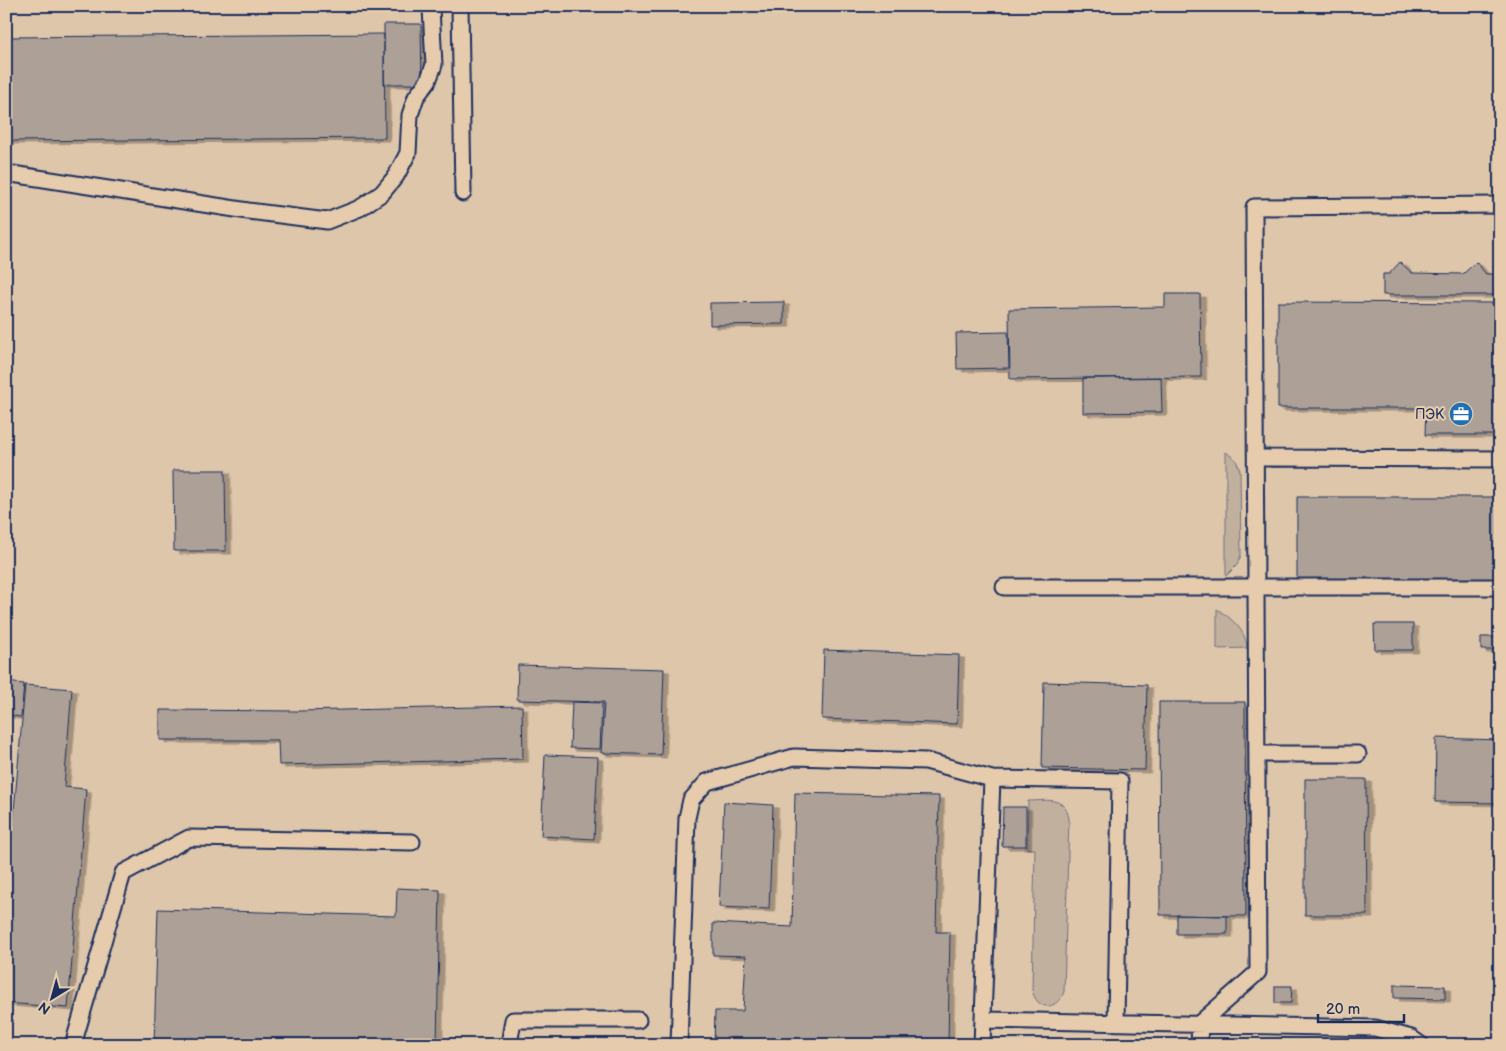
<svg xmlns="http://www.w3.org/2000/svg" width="1506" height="1051" font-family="'Balsamiq Sans',sans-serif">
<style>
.green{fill:#c2b09e;stroke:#6e707e}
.building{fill:#ada097;stroke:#1b2f5e;filter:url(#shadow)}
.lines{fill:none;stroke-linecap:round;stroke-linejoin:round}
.lane-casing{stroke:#1b2f5e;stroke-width:19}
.lane{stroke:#e6ccad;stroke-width:15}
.labels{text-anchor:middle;stroke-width:4;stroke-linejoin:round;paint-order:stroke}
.poi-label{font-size:14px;fill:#1b2f5e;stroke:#e6ccad;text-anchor:end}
</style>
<defs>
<filter id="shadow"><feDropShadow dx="5.5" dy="3" stdDeviation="0" flood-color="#0004"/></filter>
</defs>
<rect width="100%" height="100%" fill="#dec6aa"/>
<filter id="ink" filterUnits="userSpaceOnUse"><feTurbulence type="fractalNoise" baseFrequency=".02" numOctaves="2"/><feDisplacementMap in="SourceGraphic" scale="10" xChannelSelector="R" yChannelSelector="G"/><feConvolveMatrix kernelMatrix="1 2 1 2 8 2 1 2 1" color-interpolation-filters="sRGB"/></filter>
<g filter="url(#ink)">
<path class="green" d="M 1226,452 L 1236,460 L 1240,470 L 1241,555 L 1237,565 L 1226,576 Z
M 1217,609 C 1231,618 1246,630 1247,648 L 1217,649 Z
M 1028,801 C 1046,801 1064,795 1069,818 L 1064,992 C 1056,1011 1037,1011 1032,990 L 1035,849 L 1027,849 Z"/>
<path class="building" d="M 384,24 L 421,24 L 422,84 L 384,84 Z
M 384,34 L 385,138 L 6,141 L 6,37 Z
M 1400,262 L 1412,273 L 1463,274 L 1476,262 L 1486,274 L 1500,274 L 1500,295 L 1383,295 L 1383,274 L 1389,274 Z
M 1165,294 L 1200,294 L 1201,377 L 1010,379 L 1009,309 L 1165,307 Z
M 784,302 L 784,324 L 710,325 L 710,303 Z
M 1278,302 L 1500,303 L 1500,435 L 1425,435 L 1426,408 L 1278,408 Z
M 1008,332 L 1009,368 L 957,369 L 956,333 Z
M 1161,377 L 1162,412 L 1083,413 L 1083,378 Z
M 173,470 L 225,470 L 226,551 L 174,551 Z
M 1297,497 L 1500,497 L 1500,580 L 1297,580 Z
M 1374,624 L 1413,624 L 1413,650 L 1375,650 Z
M 1481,637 L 1500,637 L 1500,650 L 1481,650 Z
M 824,650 L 959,655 L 957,724 L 822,719 Z
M 518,665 L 664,669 L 661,755 L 601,753 L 604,702 L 517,700 Z
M 6,682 L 24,684 L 21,717 L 6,715 Z
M 1044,682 L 1147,685 L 1145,770 L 1042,768 Z
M 25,685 L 72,689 L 64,787 L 86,789 L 68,1008 L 6,1003 L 6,903 Z
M 572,702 L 602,703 L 600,749 L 570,748 Z
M 1159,702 L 1245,702 L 1246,916 L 1160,915 Z
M 522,706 L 523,759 L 279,765 L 278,740 L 160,740 L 160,710 L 299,711 Z
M 1436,738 L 1500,740 L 1500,803 L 1435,802 Z
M 545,755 L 598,757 L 594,839 L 541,836 Z
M 1305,779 L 1366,779 L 1367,915 L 1305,915 Z
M 795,793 L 939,796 L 936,932 L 950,932 L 948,1045 L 714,1045 L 715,1011 L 743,1011 L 746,956 L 713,955 L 713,923 L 792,927 Z
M 724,802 L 773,805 L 769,909 L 719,907 Z
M 1003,807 L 1026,807 L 1026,846 L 1002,846 Z
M 397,888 L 440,890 L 437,1045 L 154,1045 L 158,909 L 396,916 Z
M 1177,915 L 1227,916 L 1227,934 L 1177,934 Z
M 1394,985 L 1445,986 L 1445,999 L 1394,998 Z
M 1275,986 L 1292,986 L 1291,1003 L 1275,1003 Z"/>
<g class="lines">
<g class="lane-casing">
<path id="lane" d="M 460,6 L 463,193
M 6,173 L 248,211 L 327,221 L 360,208 L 382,193 L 396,176 L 408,153 L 410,115 L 416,97 L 428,81 L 434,65 L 431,8 L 429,6
M 1256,458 L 1500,459
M 1004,587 L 1500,587
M 1257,754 L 1358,754
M 983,1020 L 1375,1028 L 1411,1038 L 1421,1045
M 73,1045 L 123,873 L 189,838 L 412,842
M 509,1045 L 513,1020 L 638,1020
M 679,1045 L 687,818 L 691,800 L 707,782 L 794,757 L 926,761 L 992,779
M 982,1045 L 992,779 L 1120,781 L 1116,1022
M 1199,1045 L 1200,1023 L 1258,972 L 1254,207 L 1500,205"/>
</g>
<use href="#lane" class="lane"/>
</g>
</g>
<defs>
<g id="office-disc" transform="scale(1.25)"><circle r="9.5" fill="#1f6fb2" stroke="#e6ccad"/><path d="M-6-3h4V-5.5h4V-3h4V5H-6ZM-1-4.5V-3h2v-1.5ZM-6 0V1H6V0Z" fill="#fff"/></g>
</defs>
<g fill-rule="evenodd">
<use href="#office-disc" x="1461" y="414"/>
</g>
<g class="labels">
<g class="poi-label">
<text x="1444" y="419">ПЭК</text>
</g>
</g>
<rect width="1506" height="1051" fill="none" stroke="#e6ccad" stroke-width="25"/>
<rect x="12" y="12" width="1481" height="1026" fill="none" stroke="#1b2f5e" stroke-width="2" filter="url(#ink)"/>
<g transform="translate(52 998) rotate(217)" stroke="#e6ccad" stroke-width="4" paint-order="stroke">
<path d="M0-4L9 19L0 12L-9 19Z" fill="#1b2f5e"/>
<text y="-8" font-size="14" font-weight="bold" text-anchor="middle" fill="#1b2f5e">N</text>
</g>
<path d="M1318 1014v8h86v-8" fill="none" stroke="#1b2f5e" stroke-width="2.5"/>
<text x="1326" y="1014" font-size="15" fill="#1b2f5e" stroke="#e6ccad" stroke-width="4" paint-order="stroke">20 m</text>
</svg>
